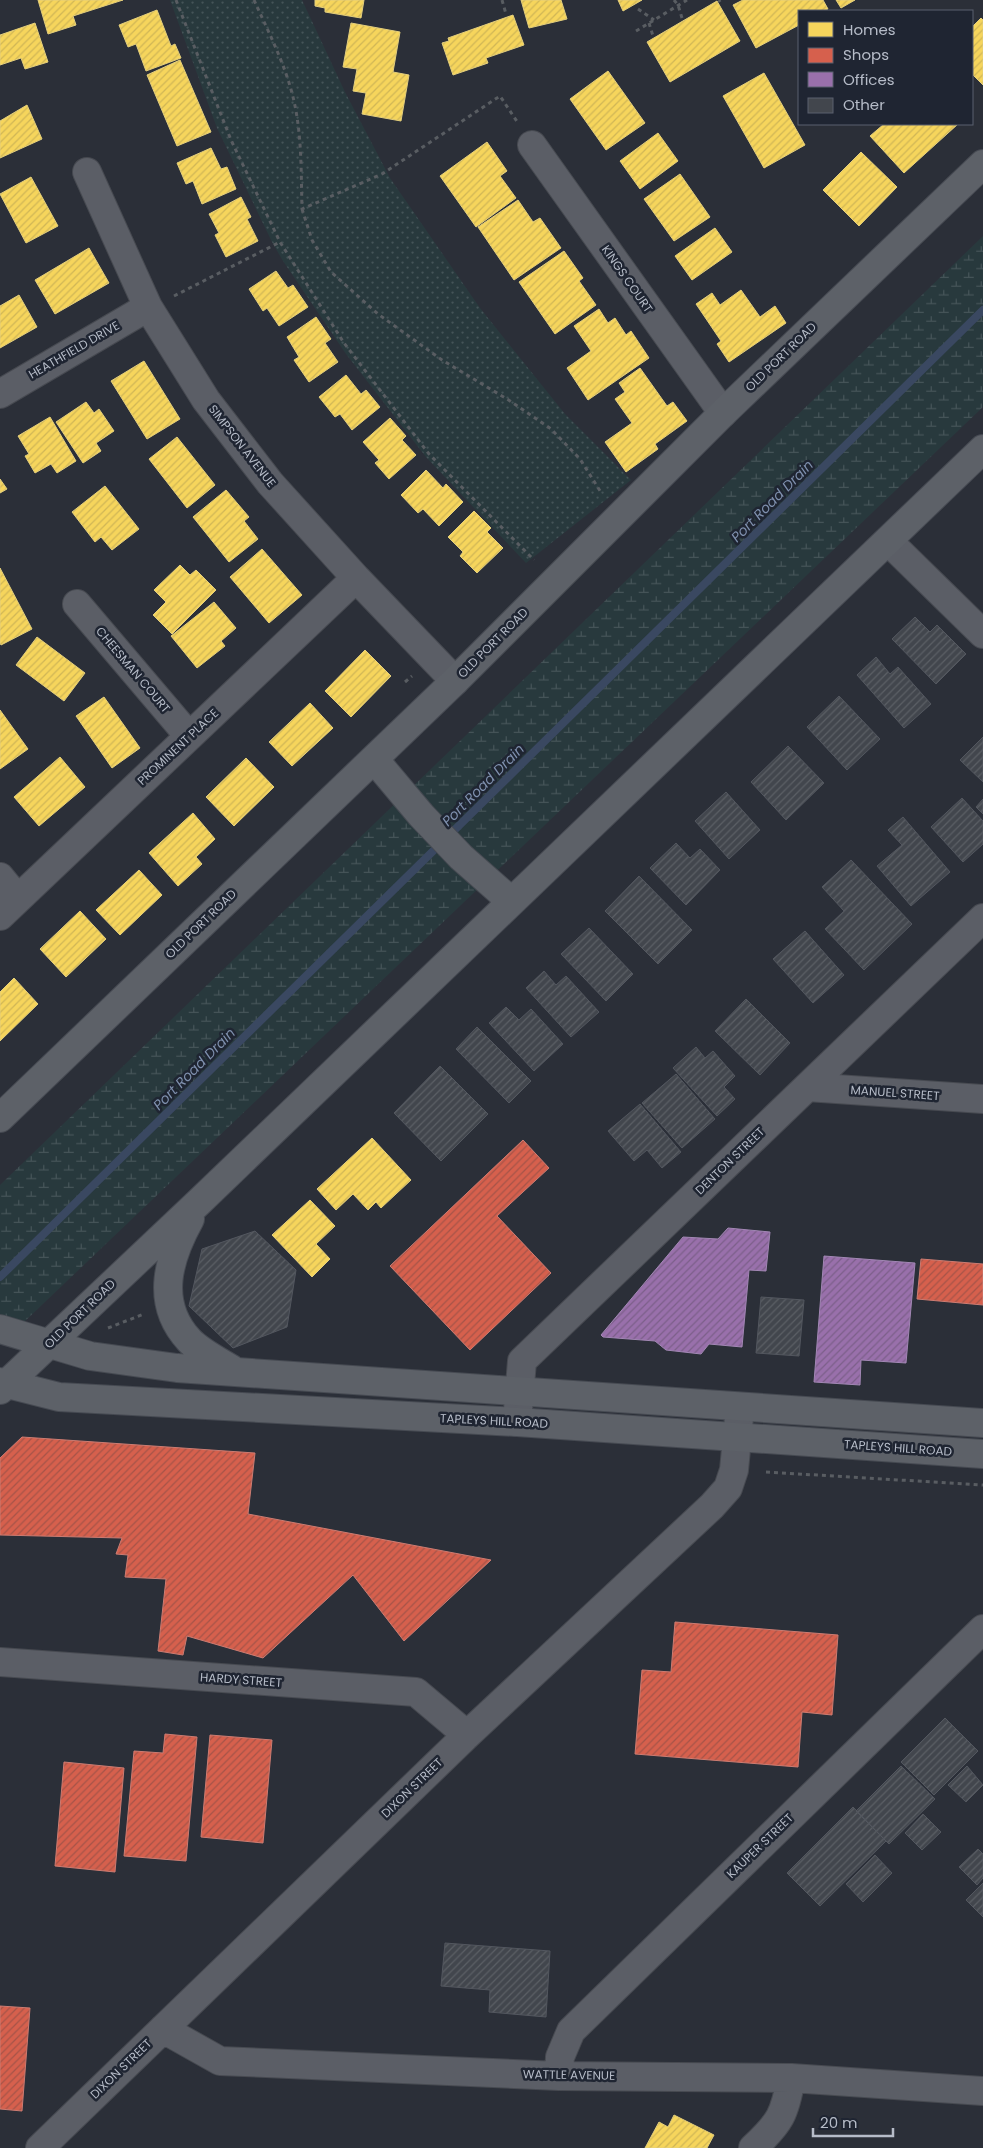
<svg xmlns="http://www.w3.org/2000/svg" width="983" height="2148" font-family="Poppins,sans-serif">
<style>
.wetland{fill:url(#wetland-marsh)}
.park{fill:url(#park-dots)}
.homes{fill:url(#homes-hatch);stroke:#e3ce7c}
.shops{fill:url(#shops-hatch);stroke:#cc7c72}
.offices{fill:url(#offices-hatch);stroke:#a287b4}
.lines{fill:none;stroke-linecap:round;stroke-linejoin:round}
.stream{stroke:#3a4861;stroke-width:8}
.building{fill:url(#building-hatch);stroke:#53575f}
.minor-casing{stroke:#474a51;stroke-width:30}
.major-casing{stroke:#464a52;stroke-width:30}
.path{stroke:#595d62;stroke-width:3;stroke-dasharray:4 4;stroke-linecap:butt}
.minor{stroke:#5b5e66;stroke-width:28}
.major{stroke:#5d6168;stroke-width:28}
.labels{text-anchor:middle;stroke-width:5;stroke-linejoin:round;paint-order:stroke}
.street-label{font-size:12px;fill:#b6bcc8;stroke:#1f2532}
.water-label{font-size:14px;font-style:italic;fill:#7f90ae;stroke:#1f2532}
</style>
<defs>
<pattern id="wetland-marsh" width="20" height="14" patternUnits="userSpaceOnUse" patternTransform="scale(1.25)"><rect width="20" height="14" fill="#28393d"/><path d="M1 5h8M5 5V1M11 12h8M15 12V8" fill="none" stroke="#455458"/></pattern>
<pattern id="park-dots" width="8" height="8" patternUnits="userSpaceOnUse" patternTransform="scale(1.25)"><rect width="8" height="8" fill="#28393d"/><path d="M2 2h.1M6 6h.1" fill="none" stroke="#455458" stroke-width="1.8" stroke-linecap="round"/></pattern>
<pattern id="homes-hatch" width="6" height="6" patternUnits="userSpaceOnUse" patternTransform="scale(1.25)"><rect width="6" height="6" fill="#f6d55c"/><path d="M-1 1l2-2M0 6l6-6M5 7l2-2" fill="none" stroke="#d0b656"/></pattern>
<pattern id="shops-hatch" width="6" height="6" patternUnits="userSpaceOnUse" patternTransform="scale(1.25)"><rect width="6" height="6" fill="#d6604d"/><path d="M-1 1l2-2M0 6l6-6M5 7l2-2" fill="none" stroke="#a65448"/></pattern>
<pattern id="offices-hatch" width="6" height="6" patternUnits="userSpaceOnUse" patternTransform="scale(1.25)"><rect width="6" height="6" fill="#9970ab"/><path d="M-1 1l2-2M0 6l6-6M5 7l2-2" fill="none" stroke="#7c5f8a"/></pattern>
<pattern id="building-hatch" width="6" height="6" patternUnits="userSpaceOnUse" patternTransform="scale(1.25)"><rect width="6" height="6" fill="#42464d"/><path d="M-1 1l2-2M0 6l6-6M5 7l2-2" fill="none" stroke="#5b5f65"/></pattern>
</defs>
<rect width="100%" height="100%" fill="#2b2f38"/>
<path class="wetland" d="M 983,236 L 983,407 L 0,1345 L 0,1185 Z"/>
<path class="park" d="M 170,0 L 302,0 L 345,92 L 390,178 L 480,308 L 565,414 L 631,480 L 526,563 L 426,457 L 346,354 L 283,261 L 272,242 L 217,128 Z"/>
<path class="homes" d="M 38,0 L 123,0 L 73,16 L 76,25 L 48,34 Z
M 315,0 L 364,0 L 361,18 L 325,12 L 325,8 L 315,6 Z
M 521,0 L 561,0 L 567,19 L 529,28 Z
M 618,0 L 642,0 L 623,11 Z
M 743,0 L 823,0 L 828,9 L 823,11 L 799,11 L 799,25 L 756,48 L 733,5 Z
M 836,0 L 855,0 L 841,8 Z
M 717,1 L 740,41 L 670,82 L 647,42 Z
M 157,10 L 171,46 L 175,44 L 181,58 L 146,71 L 136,44 L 128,47 L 119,25 Z
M 513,15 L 524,45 L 486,58 L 488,63 L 453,75 L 442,43 L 449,41 L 448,38 Z
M 981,18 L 983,20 L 983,85 L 972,74 L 972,27 Z
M 35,23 L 48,62 L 25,69 L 21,58 L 0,65 L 0,35 Z
M 351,23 L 400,32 L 393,72 L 409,75 L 401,121 L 362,114 L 366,93 L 353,91 L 357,69 L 343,67 Z
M 180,60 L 211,132 L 177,146 L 147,75 Z
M 608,71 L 645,123 L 606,150 L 570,99 Z
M 764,73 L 805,145 L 764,168 L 723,96 Z
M 27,105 L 42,139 L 0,158 L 0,121 Z
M 884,124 L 958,124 L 904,173 L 870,136 Z
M 658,133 L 678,161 L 640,189 L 620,161 Z
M 487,142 L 507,171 L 500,176 L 516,198 L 476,227 L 440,176 Z
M 211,148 L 221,169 L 227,167 L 236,189 L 202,204 L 193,181 L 186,184 L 177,163 Z
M 861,152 L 897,187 L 859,226 L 823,190 Z
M 680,174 L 710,217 L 674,241 L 644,199 Z
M 31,177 L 58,226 L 26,243 L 0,194 Z
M 241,197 L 251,217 L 247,219 L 258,241 L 226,257 L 215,235 L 219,233 L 209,214 Z
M 518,200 L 533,222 L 540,218 L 561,248 L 514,280 L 478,227 Z
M 715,228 L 732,252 L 692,280 L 675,256 Z
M 89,248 L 109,283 L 55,314 L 35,280 Z
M 564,251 L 583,278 L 579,281 L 596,305 L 555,334 L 519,282 Z
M 276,271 L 288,288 L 293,285 L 308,307 L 279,326 L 267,308 L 263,311 L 249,289 Z
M 741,290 L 760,317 L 775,306 L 786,323 L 729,362 L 717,344 L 721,341 L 696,304 L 712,293 L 720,305 Z
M 19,295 L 37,327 L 0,348 L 0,306 Z
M 599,309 L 608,323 L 615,318 L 626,335 L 631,331 L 649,358 L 588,400 L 567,368 L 591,351 L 574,326 Z
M 316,317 L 331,339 L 325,343 L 338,362 L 309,382 L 294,360 L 299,357 L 287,337 Z
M 144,361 L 180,419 L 147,439 L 111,381 Z
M 640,368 L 667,406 L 673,402 L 687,421 L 655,444 L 658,449 L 626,472 L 605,442 L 632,423 L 615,399 L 625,392 L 619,383 Z
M 346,375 L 361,394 L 366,390 L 380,407 L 352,430 L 340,414 L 335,417 L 319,397 Z
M 86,402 L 94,413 L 99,409 L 114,431 L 96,443 L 101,451 L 83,463 L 56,422 Z
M 50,417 L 76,461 L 57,473 L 51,464 L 35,473 L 25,456 L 29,454 L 18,436 Z
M 390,418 L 406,436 L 402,440 L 416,455 L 389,479 L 375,463 L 379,460 L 363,442 Z
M 177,437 L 215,485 L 187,508 L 149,459 Z
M 426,470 L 443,488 L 446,484 L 463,502 L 439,526 L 423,509 L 418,513 L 401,495 Z
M 0,479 L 7,489 L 0,493 Z
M 105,486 L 139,529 L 112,550 L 101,537 L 95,542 L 72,512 Z
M 226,490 L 249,517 L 244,521 L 258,539 L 229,562 L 193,517 Z
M 474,511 L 491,528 L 487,532 L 503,548 L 477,573 L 460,556 L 463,552 L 448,537 Z
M 262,549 L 302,595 L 269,623 L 230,577 Z
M 180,565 L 190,575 L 196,570 L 216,590 L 172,634 L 153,615 L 166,602 L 154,590 Z
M 0,568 L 32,629 L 1,645 L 0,643 Z
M 214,602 L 236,628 L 221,641 L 225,646 L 197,668 L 171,636 Z
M 37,637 L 85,673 L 64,701 L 16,665 Z
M 365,650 L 391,676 L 351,717 L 325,691 Z
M 104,697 L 140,748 L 112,768 L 76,716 Z
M 310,703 L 333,728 L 292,766 L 269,742 Z
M 0,710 L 28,749 L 0,769 Z
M 60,757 L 85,787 L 39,826 L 14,797 Z
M 246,758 L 274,787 L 234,826 L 206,797 Z
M 193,813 L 215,839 L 196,857 L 202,864 L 178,886 L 149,853 Z
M 139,870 L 162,895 L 120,935 L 96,910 Z
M 80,911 L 106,939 L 66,977 L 40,949 Z
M 14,978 L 38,1004 L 0,1041 L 0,992 Z
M 372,1138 L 411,1180 L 381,1208 L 376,1202 L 368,1210 L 353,1194 L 336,1210 L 317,1189 Z
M 310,1200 L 335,1226 L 316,1244 L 330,1259 L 312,1277 L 272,1235 Z
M 674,2115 L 714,2135 L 707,2148 L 645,2148 L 659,2122 L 668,2127 Z"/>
<path class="shops" d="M 523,1140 L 549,1168 L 497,1216 L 551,1273 L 470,1350 L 390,1266 Z
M 921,1259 L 983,1264 L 983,1305 L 917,1299 Z
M 22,1437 L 255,1453 L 248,1514 L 491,1560 L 404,1641 L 353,1575 L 263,1658 L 187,1636 L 183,1655 L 158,1651 L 166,1579 L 125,1577 L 128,1555 L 116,1554 L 122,1538 L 0,1535 L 0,1458 Z
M 675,1622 L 838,1635 L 832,1715 L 802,1712 L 798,1767 L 635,1754 L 642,1670 L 671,1672 Z
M 165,1734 L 197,1737 L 186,1861 L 124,1856 L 134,1751 L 163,1753 Z
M 210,1735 L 272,1740 L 263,1843 L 201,1837 Z
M 64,1762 L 124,1768 L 115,1872 L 55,1866 Z
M 0,2006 L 30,2008 L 22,2111 L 0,2109 Z"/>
<path class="offices" d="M 728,1228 L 770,1232 L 766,1271 L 749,1270 L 742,1347 L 709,1344 L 701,1354 L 666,1350 L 655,1341 L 603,1337 L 601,1335 L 683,1237 L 718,1239 Z
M 824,1256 L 915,1263 L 906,1363 L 861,1360 L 860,1385 L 814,1382 Z"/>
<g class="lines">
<path class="stream" d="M 0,1277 L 983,310"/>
</g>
<path class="building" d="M 915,617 L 930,632 L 937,625 L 966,654 L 936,684 L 892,639 Z
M 876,657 L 890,674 L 898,667 L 931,704 L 904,728 L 857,675 Z
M 839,696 L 880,739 L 847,770 L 807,727 Z
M 983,737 L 983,782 L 960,760 Z
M 788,746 L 824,783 L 786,820 L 751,782 Z
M 726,792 L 760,830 L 729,859 L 695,821 Z
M 962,798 L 983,821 L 983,844 L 963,862 L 931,827 Z
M 983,799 L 983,814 L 976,807 Z
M 903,817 L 950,872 L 911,906 L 877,866 L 902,845 L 888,830 Z
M 676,843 L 690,858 L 700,849 L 720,870 L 686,905 L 650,868 Z
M 851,860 L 912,924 L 864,970 L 825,929 L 844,911 L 822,887 Z
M 639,876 L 692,930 L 658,964 L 605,911 Z
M 589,928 L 633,974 L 606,1001 L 561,954 Z
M 805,931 L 844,975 L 813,1003 L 773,959 Z
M 544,971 L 556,985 L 566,976 L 599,1012 L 571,1037 L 526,988 Z
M 746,999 L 790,1043 L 760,1075 L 715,1031 Z
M 506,1007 L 519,1020 L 531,1009 L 563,1044 L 534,1071 L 489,1023 Z
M 477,1027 L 531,1081 L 509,1103 L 456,1049 Z
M 696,1047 L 705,1058 L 713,1051 L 735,1076 L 724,1087 L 735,1099 L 717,1116 L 673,1068 Z
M 440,1066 L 488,1114 L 441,1161 L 394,1113 Z
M 676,1074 L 715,1119 L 682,1148 L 642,1103 Z
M 640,1104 L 681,1152 L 662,1168 L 647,1150 L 634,1161 L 608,1131 Z
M 255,1231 L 296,1270 L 287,1327 L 233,1348 L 189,1306 L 202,1249 Z
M 761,1297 L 804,1300 L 799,1356 L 756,1353 Z
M 945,1718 L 978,1751 L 934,1795 L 901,1762 Z
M 901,1766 L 935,1799 L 889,1844 L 856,1811 Z
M 967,1766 L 983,1785 L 966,1802 L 948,1785 Z
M 853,1807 L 886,1841 L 820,1906 L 787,1873 Z
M 923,1814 L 941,1832 L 922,1850 L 905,1833 Z
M 978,1849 L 983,1854 L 983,1878 L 977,1885 L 959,1867 Z
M 875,1855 L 892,1873 L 863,1902 L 846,1884 Z
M 983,1883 L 983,1917 L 966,1900 Z
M 445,1943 L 550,1951 L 546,2017 L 489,2012 L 490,1990 L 441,1986 Z"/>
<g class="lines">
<g class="minor-casing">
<path id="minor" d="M 532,145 L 723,413
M 87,172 L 148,307 L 206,400 L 270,483 L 356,578 L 455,681
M 0,394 L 148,307
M 888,541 L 983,634
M 77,604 L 189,736
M 0,877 L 18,899
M 0,916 L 356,578
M 807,1087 L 983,1099
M 517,1422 L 522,1361 L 983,918
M 0,1662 L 416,1692 L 467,1735
M 163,2029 L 220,2061 L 559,2076 L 791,2078 L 983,2091
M 559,2076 L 560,2057 L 571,2031 L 983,1629
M 40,2148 L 467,1735 L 712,1506 L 728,1488 L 734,1470 L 740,1407
M 753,2148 C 780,2123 785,2114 791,2078"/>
</g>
<g class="major-casing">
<path id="major" d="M 374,759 L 421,815 L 461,857 L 511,901
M 0,1118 L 455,681 L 723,413 L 983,164
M 190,1219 C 169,1257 154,1302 189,1340 C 200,1352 219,1361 233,1370
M 0,1329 L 90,1356 L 177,1368 L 983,1423
M 0,1382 L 59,1397 L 517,1422 L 983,1454
M 0,1390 L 199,1202 L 983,449"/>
</g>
<path class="path" d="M 176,0 L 231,140 L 280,242 L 344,343 L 429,454 L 534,560
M 254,0 C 268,31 285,64 293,97 C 302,133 301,172 302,209 L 382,174 L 500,96 L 518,123
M 502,0 L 506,14
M 674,0 L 678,5 L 682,18
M 719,0 L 720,2
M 638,9 L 654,20
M 649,23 L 653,36
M 636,31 L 687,0
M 302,209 L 312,240 L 331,272 L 378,314 L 442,360 L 507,399 L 551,429 L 580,459 L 602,494
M 174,296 L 280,242
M 405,682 L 412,676
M 108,1328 L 144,1314
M 766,1472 L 983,1485"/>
<use href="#minor" class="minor"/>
<use href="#major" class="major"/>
</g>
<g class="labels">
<g class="street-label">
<text transform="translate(627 279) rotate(55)" y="4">KINGS COURT</text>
<text transform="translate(74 350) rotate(-30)" y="4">HEATHFIELD DRIVE</text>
<text transform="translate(781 357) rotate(-44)" y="4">OLD PORT ROAD</text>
<text transform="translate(242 446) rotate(52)" y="4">SIMPSON AVENUE</text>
<text transform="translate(493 643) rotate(-45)" y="4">OLD PORT ROAD</text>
<text transform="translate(133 670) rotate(50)" y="4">CHEESMAN COURT</text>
<text transform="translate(178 747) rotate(-43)" y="4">PROMINENT PLACE</text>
<text transform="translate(201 924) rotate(-44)" y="4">OLD PORT ROAD</text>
<text transform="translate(895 1093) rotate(4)" y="4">MANUEL STREET</text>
<text transform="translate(730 1161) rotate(-44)" y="4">DENTON STREET</text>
<text transform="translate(80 1314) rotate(-44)" y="4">OLD PORT ROAD</text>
<text transform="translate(494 1421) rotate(3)" y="4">TAPLEYS HILL ROAD</text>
<text transform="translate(898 1448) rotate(4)" y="4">TAPLEYS HILL ROAD</text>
<text transform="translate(241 1680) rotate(4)" y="4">HARDY STREET</text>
<text transform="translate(412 1788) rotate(-44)" y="4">DIXON STREET</text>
<text transform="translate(760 1846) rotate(-44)" y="4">KAUPER STREET</text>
<text transform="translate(121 2069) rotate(-44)" y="4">DIXON STREET</text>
<text transform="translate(569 2075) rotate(1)" y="4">WATTLE AVENUE</text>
</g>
<g class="water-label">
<text transform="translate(772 501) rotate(-45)" y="5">Port Road Drain</text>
<text transform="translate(483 785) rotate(-45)" y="5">Port Road Drain</text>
<text transform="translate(194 1069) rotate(-45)" y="5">Port Road Drain</text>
</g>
</g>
<rect x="798" y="10" width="175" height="115" fill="#1f2532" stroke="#5b616e"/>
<rect x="808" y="22" width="25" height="15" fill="#f6d55c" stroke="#5b616e"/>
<text x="843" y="35" font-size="15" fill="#b6bcc8">Homes</text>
<rect x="808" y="48" width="25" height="15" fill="#d6604d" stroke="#5b616e"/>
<text x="843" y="60" font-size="15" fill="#b6bcc8">Shops</text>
<rect x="808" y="72" width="25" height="15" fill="#9970ab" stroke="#5b616e"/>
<text x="843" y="85" font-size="15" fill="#b6bcc8">Offices</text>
<rect x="808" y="98" width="25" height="15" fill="#42464d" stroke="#5b616e"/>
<text x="843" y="110" font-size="15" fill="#b6bcc8">Other</text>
<path d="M813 2128v8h80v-8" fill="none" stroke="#b6bcc8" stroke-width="2.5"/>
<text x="820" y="2128" font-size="15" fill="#b6bcc8" stroke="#1f2532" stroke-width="4" paint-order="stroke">20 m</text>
</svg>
